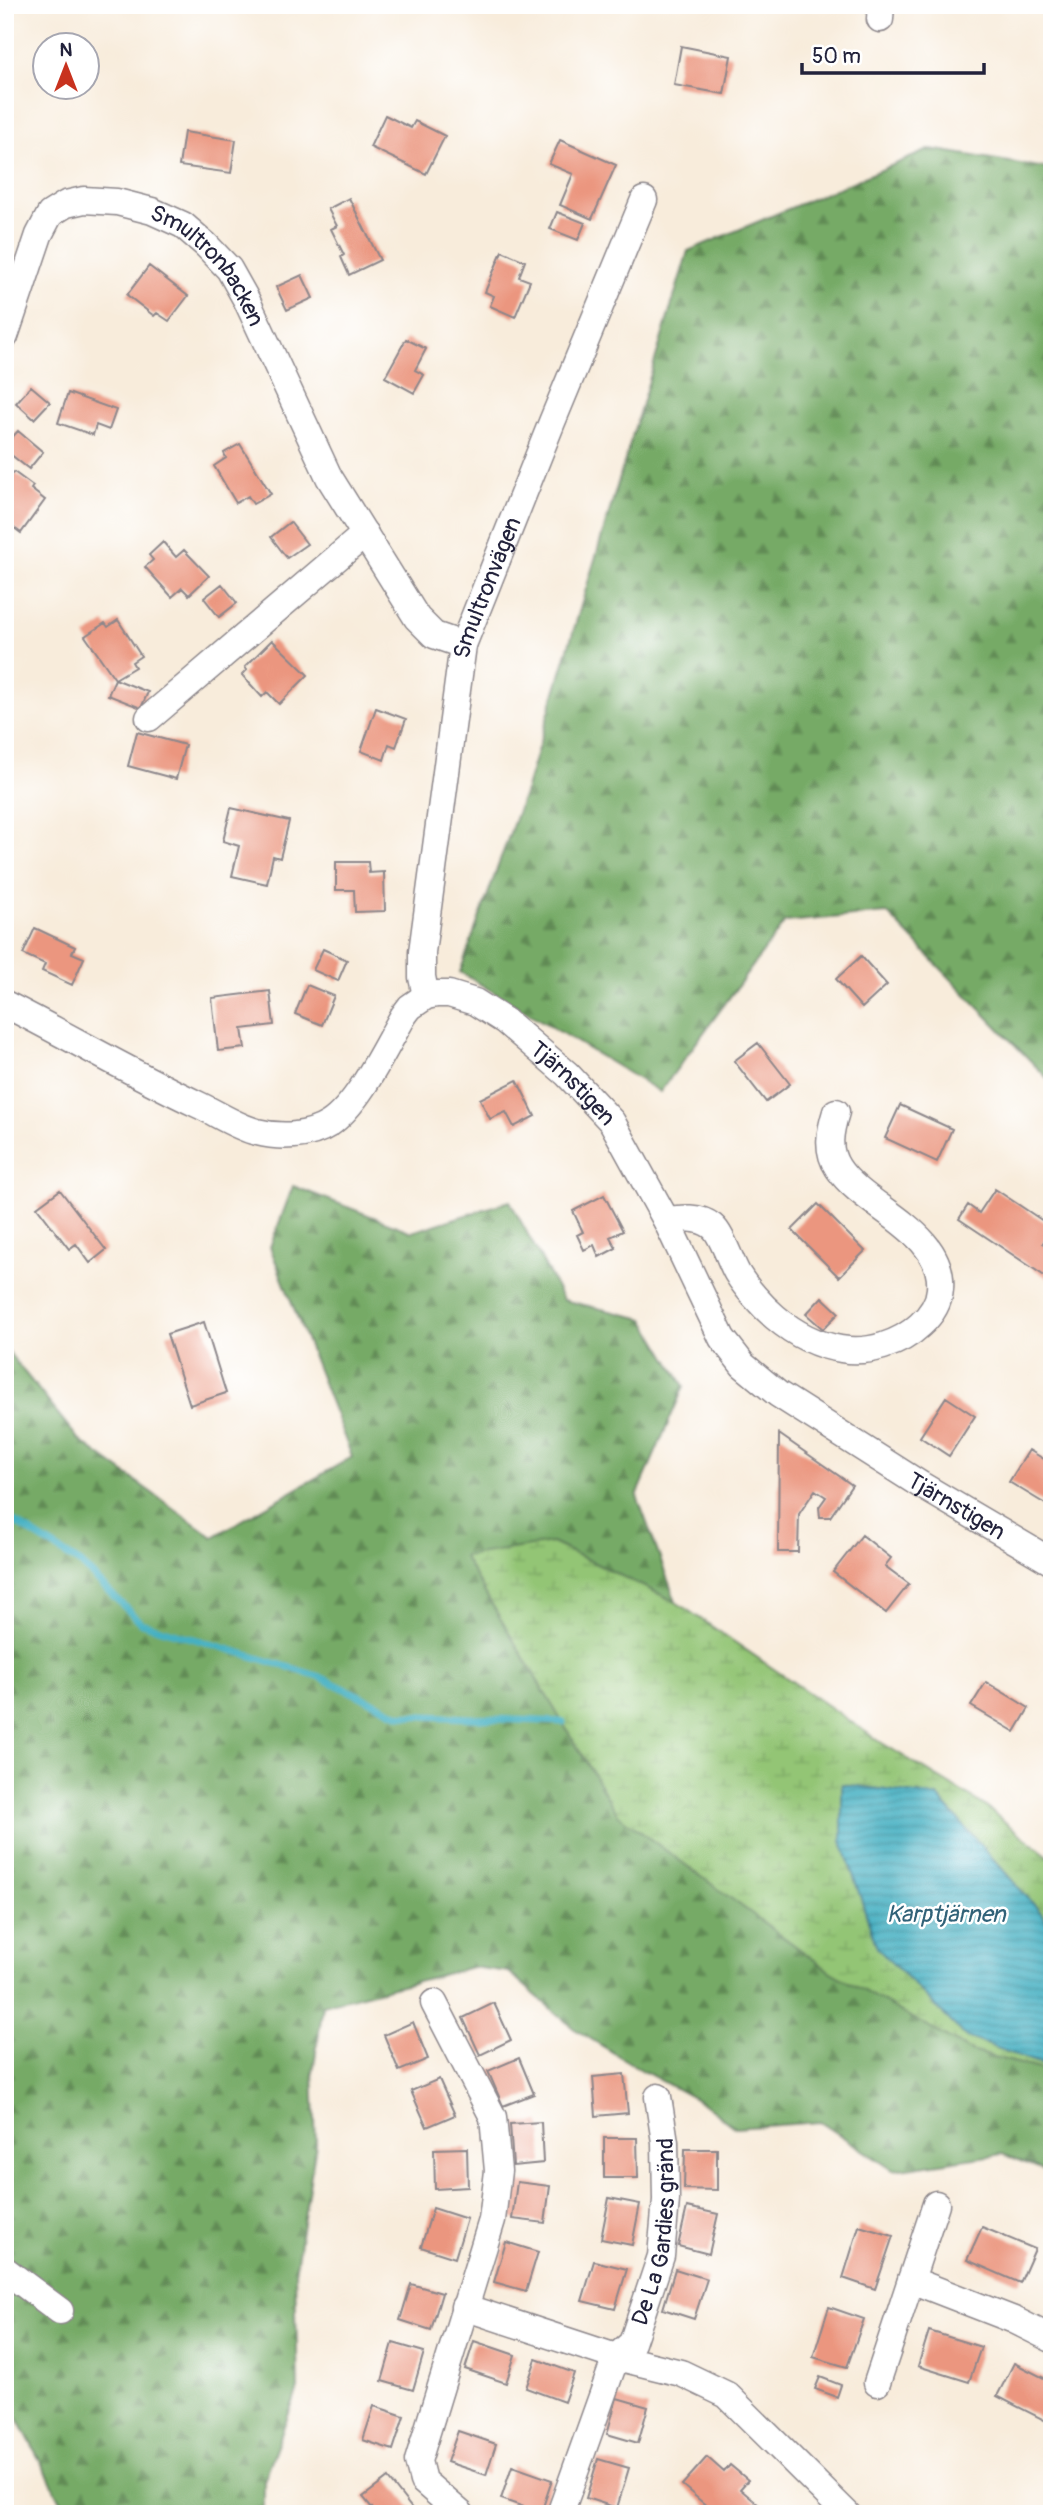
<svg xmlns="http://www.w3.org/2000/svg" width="1057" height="2519" font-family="Pangolin,sans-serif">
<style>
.forest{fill:url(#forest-firs);stroke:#4c6650;stroke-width:2}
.wetland{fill:url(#wetland-marsh);stroke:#5a7458;stroke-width:2}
.water{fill:url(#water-rules);stroke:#33697e;stroke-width:2}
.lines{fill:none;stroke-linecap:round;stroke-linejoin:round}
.stream{stroke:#44b0c2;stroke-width:7}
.building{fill:#eb967f}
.street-casing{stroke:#8d878b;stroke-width:29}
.street{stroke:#fff;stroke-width:26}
.labels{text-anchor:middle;stroke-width:5;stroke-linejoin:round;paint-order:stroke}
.street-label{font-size:23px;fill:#22223b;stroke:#fff}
.water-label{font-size:24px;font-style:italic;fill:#316278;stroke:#fff}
</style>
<defs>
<pattern id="forest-firs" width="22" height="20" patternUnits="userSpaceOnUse" patternTransform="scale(1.75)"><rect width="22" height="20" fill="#76aa66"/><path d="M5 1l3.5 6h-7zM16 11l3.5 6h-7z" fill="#608a55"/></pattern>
<pattern id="wetland-marsh" width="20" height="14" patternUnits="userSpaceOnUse" patternTransform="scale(1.75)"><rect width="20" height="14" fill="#93c575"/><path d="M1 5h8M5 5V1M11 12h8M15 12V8" fill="none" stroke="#7ea966"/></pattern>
<pattern id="water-rules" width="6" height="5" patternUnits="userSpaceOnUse" patternTransform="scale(1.75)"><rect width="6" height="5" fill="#44b0c2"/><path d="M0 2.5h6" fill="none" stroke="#388f9f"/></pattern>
</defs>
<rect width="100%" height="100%" fill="#fff"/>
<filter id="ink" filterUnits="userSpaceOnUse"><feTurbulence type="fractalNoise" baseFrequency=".0143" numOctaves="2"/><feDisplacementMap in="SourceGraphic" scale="14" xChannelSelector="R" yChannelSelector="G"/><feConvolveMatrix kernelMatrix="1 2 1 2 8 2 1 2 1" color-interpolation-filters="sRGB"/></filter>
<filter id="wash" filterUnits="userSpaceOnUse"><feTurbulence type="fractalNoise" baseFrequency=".00686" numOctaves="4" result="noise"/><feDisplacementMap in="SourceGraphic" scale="28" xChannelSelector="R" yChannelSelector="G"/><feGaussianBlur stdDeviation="1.57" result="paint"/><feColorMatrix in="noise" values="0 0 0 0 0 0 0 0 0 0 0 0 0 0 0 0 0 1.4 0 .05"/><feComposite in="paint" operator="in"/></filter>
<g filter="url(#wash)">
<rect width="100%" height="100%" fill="#f8ecdb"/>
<path class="forest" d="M 931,149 L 1052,169 L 1052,1083 L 887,913 L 785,922 L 660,1092 L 460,972 L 526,788 L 688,251 Z
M 293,1186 L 412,1232 L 510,1201 L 563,1300 L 644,1319 L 684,1386 L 637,1496 L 676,1602 L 552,1543 L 464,1557 L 619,1815 L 831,1972 L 971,2051 L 1052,2072 L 1052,2173 L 1002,2154 L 893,2170 L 820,2122 L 735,2128 L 701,2102 L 643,2071 L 573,2028 L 509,1972 L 472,1967 L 323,2005 L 313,2072 L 316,2144 L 295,2272 L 298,2389 L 264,2481 L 264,2514 L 68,2514 L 5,2394 L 5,1348 L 79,1440 L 213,1537 L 352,1457 L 270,1247 Z"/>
<path class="wetland" d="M 552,1543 L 676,1602 L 882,1743 L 982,1804 L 1052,1859 L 1052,1934 L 1044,1916 L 938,1797 L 842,1785 L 1052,2068 L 1052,2072 L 971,2051 L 831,1972 L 618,1815 L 463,1556 Z"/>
<path class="water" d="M 842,1784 L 938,1797 L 1044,1916 L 1052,1934 L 1052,2068 L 966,2037 L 877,1948 L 842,1841 Z"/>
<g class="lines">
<path class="stream" d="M 5,1516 L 81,1564 L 141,1623 L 318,1676 L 400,1715 L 563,1722"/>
</g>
<g id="blocks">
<path class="building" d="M 681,46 L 731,56 L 724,94 L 674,85 Z
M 385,115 L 411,128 L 415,121 L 445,136 L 426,174 L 370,147 Z
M 184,132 L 236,140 L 231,173 L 179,166 Z
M 560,140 L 616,165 L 592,219 L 560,205 L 573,174 L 549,164 Z
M 349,198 L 380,260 L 349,275 L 341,257 L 344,255 L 331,229 L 337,226 L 328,209 Z
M 557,212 L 585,223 L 578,240 L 550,229 Z
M 502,251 L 525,261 L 519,277 L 530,281 L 515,317 L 490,306 L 494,296 L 485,292 Z
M 149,266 L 188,296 L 169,321 L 157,313 L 154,316 L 127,295 Z
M 302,275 L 313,298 L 287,310 L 276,287 Z
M 406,339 L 426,349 L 415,370 L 424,375 L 414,393 L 385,377 Z
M 31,386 L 50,402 L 34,419 L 16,403 Z
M 68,393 L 116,410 L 109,430 L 96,425 L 93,435 L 58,423 Z
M 18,431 L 43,452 L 29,469 L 5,450 L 5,445 Z
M 240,444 L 271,494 L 253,504 L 248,496 L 236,503 L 214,466 L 226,458 L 224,453 Z
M 5,469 L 12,474 L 14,472 L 33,486 L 31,489 L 45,500 L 21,533 L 5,521 Z
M 290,522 L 307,544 L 287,558 L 271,537 Z
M 163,542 L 176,557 L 184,550 L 209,576 L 189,595 L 182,588 L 172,597 L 145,567 L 153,560 L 149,555 Z
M 222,584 L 237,603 L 219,617 L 204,598 Z
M 118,620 L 141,656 L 132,662 L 135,667 L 115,679 L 85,636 L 105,623 L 108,627 Z
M 272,640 L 308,675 L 279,704 L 267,692 L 262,697 L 242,675 L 247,670 L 245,667 Z
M 115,679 L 148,692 L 141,708 L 108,695 Z
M 376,708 L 406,719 L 396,747 L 389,744 L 384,760 L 361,751 Z
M 137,732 L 185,745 L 176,779 L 128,766 Z
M 231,808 L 289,821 L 280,858 L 273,856 L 267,884 L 232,876 L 239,846 L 223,841 Z
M 336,862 L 368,862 L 369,873 L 384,872 L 385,911 L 355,912 L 354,890 L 336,890 Z
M 35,928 L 75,947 L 72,953 L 84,958 L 72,985 L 42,971 L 45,964 L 23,954 Z
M 323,949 L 347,960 L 338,981 L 313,970 Z
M 861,956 L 887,985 L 862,1008 L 836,979 Z
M 307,985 L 334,996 L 322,1025 L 295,1014 Z
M 270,991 L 274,1025 L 242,1029 L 245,1048 L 218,1051 L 212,998 Z
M 758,1043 L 790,1084 L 766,1102 L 734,1061 Z
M 517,1080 L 535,1116 L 514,1127 L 506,1112 L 490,1119 L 480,1099 Z
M 900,1105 L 952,1129 L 937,1162 L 885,1138 Z
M 995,1189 L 1052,1227 L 1043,1243 L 1052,1249 L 1052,1281 L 959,1219 L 968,1205 L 979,1213 Z
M 60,1190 L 106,1250 L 90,1263 L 76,1244 L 69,1249 L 37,1207 Z
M 604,1195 L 623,1231 L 610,1237 L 616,1248 L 599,1257 L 594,1245 L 584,1250 L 577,1235 L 583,1232 L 573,1211 Z
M 818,1204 L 865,1251 L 839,1277 L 792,1230 Z
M 822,1297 L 839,1313 L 823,1329 L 806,1314 Z
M 204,1322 L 226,1393 L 190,1405 L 167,1334 Z
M 946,1397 L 975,1416 L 949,1456 L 920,1437 Z
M 779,1434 L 852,1485 L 830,1517 L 820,1517 L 819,1507 L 826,1497 L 815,1490 L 799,1514 L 798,1552 L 778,1552 Z
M 1029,1450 L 1052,1464 L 1052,1508 L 1009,1482 Z
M 862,1535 L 891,1558 L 885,1566 L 909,1584 L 886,1613 L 833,1572 Z
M 986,1682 L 1029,1708 L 1015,1732 L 971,1706 Z
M 494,2003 L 511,2040 L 480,2055 L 463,2018 Z
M 413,2022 L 428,2059 L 399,2071 L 384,2035 Z
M 519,2058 L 534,2094 L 503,2106 L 488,2071 Z
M 624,2074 L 628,2113 L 596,2116 L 593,2077 Z
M 439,2079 L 455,2115 L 427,2127 L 411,2091 Z
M 541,2122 L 543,2163 L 513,2166 L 510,2124 Z
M 604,2138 L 637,2138 L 638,2178 L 604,2178 Z
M 467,2148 L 468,2187 L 435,2189 L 434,2149 Z
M 685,2149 L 717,2149 L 717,2190 L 684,2189 Z
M 517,2182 L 550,2186 L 545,2223 L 512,2219 Z
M 609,2198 L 640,2204 L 632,2245 L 601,2239 Z
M 687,2207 L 718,2214 L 709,2254 L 678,2246 Z
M 433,2208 L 467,2219 L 455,2258 L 421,2247 Z
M 859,2226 L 893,2236 L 875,2289 L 843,2278 Z
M 982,2227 L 1035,2249 L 1020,2283 L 967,2260 Z
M 506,2242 L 538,2252 L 526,2291 L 494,2282 Z
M 594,2261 L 627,2269 L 615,2309 L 582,2301 Z
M 675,2269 L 707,2279 L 694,2319 L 663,2309 Z
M 411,2284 L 442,2293 L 431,2330 L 400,2320 Z
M 829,2307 L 864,2319 L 847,2367 L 813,2357 Z
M 929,2331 L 981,2347 L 969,2382 L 918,2366 Z
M 474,2341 L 515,2355 L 506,2383 L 465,2369 Z
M 393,2343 L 424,2352 L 413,2390 L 382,2381 Z
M 536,2359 L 574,2373 L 564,2402 L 526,2388 Z
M 1014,2363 L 1052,2382 L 1052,2414 L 1048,2422 L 997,2396 Z
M 820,2377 L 841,2385 L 837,2397 L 815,2389 Z
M 617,2398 L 648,2407 L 638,2443 L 607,2434 Z
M 374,2406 L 404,2416 L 393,2450 L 363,2440 Z
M 458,2431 L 496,2444 L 486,2475 L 447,2462 Z
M 707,2457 L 724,2472 L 730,2465 L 748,2480 L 740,2489 L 759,2505 L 751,2514 L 716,2514 L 682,2485 Z
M 598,2459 L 629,2468 L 617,2508 L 586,2498 Z
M 512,2466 L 552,2480 L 541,2513 L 501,2499 Z
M 388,2478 L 413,2510 L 409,2514 L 377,2514 L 363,2497 Z"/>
</g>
</g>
<g filter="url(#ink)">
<use href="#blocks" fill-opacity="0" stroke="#8d878b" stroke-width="2"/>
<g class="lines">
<g class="street-casing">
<g id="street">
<path d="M 880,19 L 881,5"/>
<path id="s1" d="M 5,336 L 39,235 L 50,214 L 66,204 L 84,200 L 117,202 L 152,211 L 183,225 L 206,245 L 229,269 L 247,301 L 329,477 L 417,618 L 434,635 L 463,645"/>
<path d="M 149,718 L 365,534"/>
<path id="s2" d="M 426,996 L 422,977 L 422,952 L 463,645 L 552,422 L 644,200"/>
<path id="s3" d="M 5,1004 C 70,1037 133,1074 199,1105 C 218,1114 237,1127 257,1132 C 280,1138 309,1137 329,1124 C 360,1103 385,1047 404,1015 L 410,1007 L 426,996 L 437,994 L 449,994 L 475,1002 L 505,1021 L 567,1074 L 612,1122 L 666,1220 L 722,1338 L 743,1365 L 778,1394 L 921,1485 L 1052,1562"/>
<path d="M 666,1220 C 682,1218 699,1216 712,1226 C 722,1234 730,1261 737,1273 C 746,1288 762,1306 775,1317 C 795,1334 815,1345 841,1349 C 868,1354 900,1344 920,1325 C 930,1316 939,1303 940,1289 C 945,1231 865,1209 838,1168 C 826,1150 830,1131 836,1112"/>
<path d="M 434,2003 L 493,2117 L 498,2171 L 492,2220 L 418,2461 L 423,2481 L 461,2514"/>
<path d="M 5,2270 L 60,2311"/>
<path d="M 911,2280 L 1014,2320 L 1052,2339"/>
<path d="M 464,2307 L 616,2357 L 681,2373 L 727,2395 L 847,2514"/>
<path d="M 877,2383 L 936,2204"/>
<path id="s4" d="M 560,2514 L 616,2357 L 632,2343 L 661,2256 L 666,2200 L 665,2142 L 658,2097"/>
</g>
</g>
<use href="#street" class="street"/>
</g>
</g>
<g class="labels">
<g class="street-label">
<text dy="8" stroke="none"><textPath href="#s1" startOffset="317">Smultronbacken</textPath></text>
<text dy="8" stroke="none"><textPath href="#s2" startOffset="416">Smultronvägen</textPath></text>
<text dy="8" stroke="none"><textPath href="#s3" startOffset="698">Tjärnstigen</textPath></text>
<text dy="8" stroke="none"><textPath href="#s3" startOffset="1286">Tjärnstigen</textPath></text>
<text dy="8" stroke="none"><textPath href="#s4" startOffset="303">De La Gardies gränd</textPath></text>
</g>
<g class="water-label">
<text x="946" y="1922">Karptjärnen</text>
</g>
</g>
<rect width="1057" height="2519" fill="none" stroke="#fff" stroke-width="28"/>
<g transform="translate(66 66)"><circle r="33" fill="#ffffff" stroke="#a7a7b1" stroke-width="2"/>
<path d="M0-5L12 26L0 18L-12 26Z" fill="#c8321e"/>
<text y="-10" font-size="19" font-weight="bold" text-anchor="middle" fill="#22223b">N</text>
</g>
<path d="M802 63v10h182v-10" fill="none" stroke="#22223b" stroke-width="3.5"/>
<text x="812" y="63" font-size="21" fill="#22223b" stroke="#ffffff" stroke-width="5" paint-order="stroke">50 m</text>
</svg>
